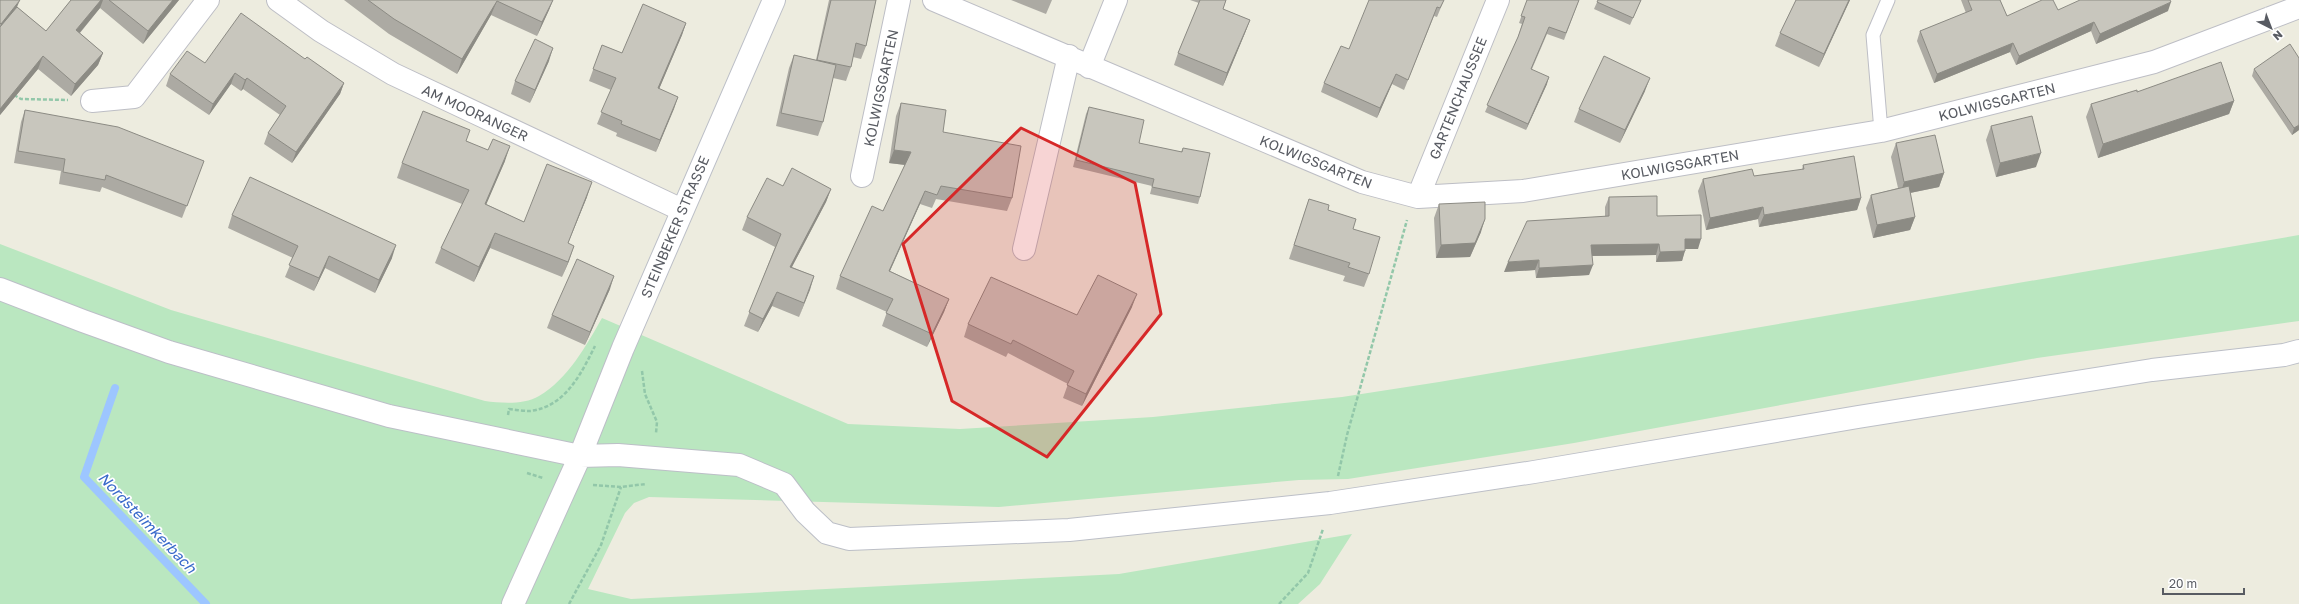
<svg xmlns="http://www.w3.org/2000/svg" width="2299" height="604" font-family="'Golos Text',sans-serif">
<style>
.green{fill:#bae7c0}
.lines{fill:none;stroke-linecap:round;stroke-linejoin:round}
.stream{stroke:#9dc6ff;stroke-width:8}
.lane-casing{stroke:#bdbec5;stroke-width:15}
.street-casing{stroke:#bdbec5;stroke-width:24}
.secondary-casing{stroke:#bcbfc7;stroke-width:24}
.path{stroke:#92c7a9;stroke-width:2.5;stroke-dasharray:4 2;stroke-linecap:butt}
.lane{stroke:#fff;stroke-width:13}
.street{stroke:#fff;stroke-width:22}
.secondary{stroke:#fff;stroke-width:22}
.wall{fill:#acaaa3}
.shaded-wall{fill:#8c8b84}
.building{fill:#c8c6bd;stroke:#8c8b84}
.marked{fill:#d62828;fill-opacity:0.2;stroke:#d62828;stroke-width:3;stroke-linejoin:round}
.labels{text-anchor:middle;stroke-width:3.5;stroke-linejoin:round;paint-order:stroke}
.street-label{font-size:14px;fill:#585b62;stroke:#fff}
.water-label{font-size:15px;font-style:italic;fill:#396aca;stroke:#fff}
</style>
<rect width="100%" height="100%" fill="#edecdf"/>
<path class="green" d="M 2299,235 L 2299,321 L 2037,358 L 1574,443 L 1348,479 L 1299,480 L 999,507 L 649,497 L 634,503 L 625,513 L 588,589 L 631,599 L 1119,574 L 1352,534 L 1320,584 L 1298,604 L 0,604 L 0,244 L 171,310 L 485,401 C 501,403 524,405 539,396 C 568,379 586,346 602,318 L 848,424 L 960,429 L 1153,417 L 1342,397 L 1439,382 Z"/>
<g class="lines">
<path class="stream" d="M 115,388 L 84,477 L 206,604"/>
<g class="lane-casing">
<path id="lane" d="M 1881,131 L 1873,35 L 1888,0"/>
</g>
<g class="street-casing">
<path id="street" d="M 278,0 L 321,31 L 393,74 L 682,210
M 934,0 L 1362,182 L 1418,197 L 1523,191 L 1881,131 L 2154,62 L 2299,7
M 1089,67 L 1116,0
M 92,101 L 134,97 L 208,0
M 862,176 L 899,0
M 1418,197 L 1498,0
M 1024,249 L 1069,56"/>
</g>
<g class="secondary-casing">
<path id="secondary" d="M 0,289 L 83,321 L 169,352 L 389,416 L 580,456 L 618,455 L 739,465 L 784,484 L 805,512 L 827,533 L 849,539 L 1069,530 L 1330,503 L 1534,472 L 1858,417 L 2152,370 L 2284,355 L 2299,351
M 513,604 L 580,456 L 623,348 L 774,0"/>
</g>
<path class="path" d="M 14,95 L 21,99 L 68,100
M 642,371 L 645,394 L 657,422 L 656,433
M 508,415 L 509,409 C 516,410 524,411 530,411 C 565,407 581,374 595,346
M 527,473 L 543,478
M 1338,476 L 1347,435 L 1407,220
M 593,485 L 621,487 L 646,484
M 569,604 L 601,545 L 621,487
M 1279,604 L 1308,573 L 1323,529"/>
<use href="#lane" class="lane"/>
<use href="#street" class="street"/>
<use href="#secondary" class="secondary"/>
</g>
<path class="wall" d="M 0,0 L 17,7 L 46,31 L 71,0 L 179,0 L 143,44 L 100,8 L 80,33 L 103,53 L 98,65 L 71,96 L 38,69 L 0,115 Z
M 344,0 L 553,0 L 549,10 L 537,36 L 491,15 L 457,74 L 389,34 Z
M 829,0 L 876,0 L 866,46 L 861,59 L 853,57 L 851,67 L 846,81 L 833,78 L 823,122 L 818,136 L 776,126 L 789,68 L 794,55 L 816,60 Z
M 1011,0 L 1052,0 L 1046,14 Z
M 1190,0 L 1226,0 L 1223,9 L 1250,20 L 1245,33 L 1223,86 L 1174,65 L 1178,53 L 1199,3 Z
M 1444,0 L 1437,17 L 1434,16 L 1404,90 L 1392,84 L 1377,118 L 1321,92 L 1324,83 L 1349,49 Z
M 1527,0 L 1579,0 L 1564,40 L 1547,34 L 1532,69 L 1547,84 L 1526,130 L 1485,112 L 1518,37 L 1522,24 L 1519,23 Z
M 1598,0 L 1641,0 L 1630,25 L 1594,9 Z
M 1796,0 L 1850,0 L 1819,67 L 1775,46 L 1780,33 Z
M 1961,0 L 2000,0 L 2007,16 L 2058,10 L 2168,11 L 2096,44 L 2091,31 L 2016,65 L 2010,52 L 1934,83 L 1917,41 L 1920,31 L 1966,13 Z
M 686,23 L 682,35 L 659,89 L 678,97 L 656,152 L 616,136 L 617,133 L 597,124 L 611,90 L 589,81 L 602,45 L 622,53 Z
M 305,59 L 344,83 L 340,94 L 292,163 L 264,144 L 268,133 L 280,115 L 243,89 L 241,91 L 231,84 L 209,115 L 166,86 L 170,74 L 205,63 Z
M 549,61 L 530,103 L 511,94 L 515,81 Z
M 2254,69 L 2299,130 L 2292,135 L 2252,76 Z
M 1645,91 L 1620,143 L 1574,122 L 1579,109 Z
M 2137,92 L 2234,101 L 2229,114 L 2098,158 L 2086,117 L 2091,104 Z
M 901,103 L 943,132 L 1012,198 L 1007,211 L 936,199 L 932,208 L 920,204 L 890,271 L 949,299 L 944,312 L 927,347 L 882,326 L 887,312 L 836,289 L 840,276 L 883,211 L 905,165 L 889,163 L 896,116 Z
M 1089,107 L 1139,143 L 1181,152 L 1183,148 L 1200,197 L 1198,204 L 1150,194 L 1152,186 L 1073,167 L 1086,114 Z
M 25,110 L 204,161 L 182,218 L 102,187 L 100,192 L 59,184 L 61,171 L 14,163 L 21,122 Z
M 1991,126 L 2036,167 L 1996,177 L 1986,140 Z
M 467,141 L 505,161 L 486,204 L 524,222 L 587,197 L 568,243 L 569,261 L 562,277 L 490,248 L 474,282 L 435,263 L 441,248 L 462,204 L 397,178 L 402,163 Z
M 1896,143 L 1944,173 L 1939,187 L 1910,193 L 1915,217 L 1910,230 L 1873,238 L 1866,208 L 1871,195 L 1898,188 L 1891,157 Z
M 1803,165 L 1861,198 L 1857,210 L 1759,227 L 1758,219 L 1706,230 L 1698,191 L 1703,179 L 1754,176 L 1802,170 Z
M 783,186 L 831,189 L 826,202 L 792,267 L 814,276 L 799,317 L 772,306 L 758,332 L 744,326 L 775,247 L 742,230 L 747,217 Z
M 1609,197 L 1657,216 L 1698,249 L 1685,249 L 1682,261 L 1656,262 L 1656,255 L 1592,256 L 1589,275 L 1536,278 L 1535,270 L 1504,272 L 1605,216 L 1605,207 Z
M 1309,199 L 1328,210 L 1353,229 L 1369,274 L 1364,287 L 1343,281 L 1345,276 L 1289,259 Z
M 1439,204 L 1481,232 L 1470,257 L 1436,258 L 1434,218 Z
M 232,215 L 392,258 L 375,293 L 325,268 L 314,291 L 285,277 L 293,258 L 228,228 Z
M 610,289 L 585,345 L 547,328 L 552,315 Z
M 1132,307 L 1082,406 L 1063,398 L 1068,384 L 1008,353 L 1006,357 L 964,337 L 968,324 L 1077,315 Z"/>
<path class="shaded-wall" d="M 20,0 L 17,7 L 0,29 L 1,24 Z
M 101,0 L 103,0 L 100,8 L 72,42 L 76,30 Z
M 173,0 L 179,0 L 143,44 L 148,31 Z
M 553,0 L 549,10 L 537,36 L 542,22 Z
M 1849,0 L 1850,0 L 1819,67 L 1824,54 Z
M 497,1 L 491,15 L 457,74 L 462,59 Z
M 2171,2 L 2168,11 L 2096,44 L 2100,34 Z
M 1250,20 L 1245,33 L 1223,86 L 1227,73 Z
M 2094,22 L 2091,31 L 2016,65 L 2019,56 Z
M 686,23 L 682,35 L 654,101 L 658,88 Z
M 2013,43 L 2010,52 L 1934,83 L 1937,74 Z
M 553,48 L 549,61 L 530,103 L 535,90 Z
M 103,53 L 98,65 L 71,96 L 75,84 Z
M 43,56 L 38,69 L 0,115 L 0,109 Z
M 235,73 L 231,84 L 209,115 L 213,104 Z
M 1396,74 L 1392,84 L 1377,118 L 1380,108 Z
M 1549,77 L 1547,84 L 1526,130 L 1528,124 Z
M 247,78 L 243,89 L 241,91 L 245,80 Z
M 1650,78 L 1645,91 L 1620,143 L 1625,130 Z
M 344,83 L 340,94 L 292,163 L 296,152 Z
M 678,97 L 674,109 L 656,152 L 660,140 Z
M 2234,101 L 2229,114 L 2098,158 L 2103,144 Z
M 2299,125 L 2299,130 L 2292,135 L 2294,128 Z
M 510,146 L 505,161 L 480,219 L 485,204 Z
M 894,150 L 911,152 L 906,165 L 889,163 Z
M 2041,153 L 2036,167 L 1996,177 L 2000,163 Z
M 1944,173 L 1939,187 L 1900,195 L 1904,182 Z
M 592,182 L 587,197 L 562,258 L 568,243 Z
M 831,189 L 826,202 L 785,280 L 790,267 Z
M 925,191 L 920,204 L 884,284 L 889,271 Z
M 1861,198 L 1857,210 L 1759,227 L 1764,215 Z
M 1763,207 L 1758,219 L 1706,230 L 1710,218 Z
M 1915,217 L 1910,230 L 1873,238 L 1877,225 Z
M 1485,219 L 1481,232 L 1470,257 L 1436,258 L 1441,245 Z
M 495,233 L 490,248 L 474,282 L 479,267 Z
M 1685,239 L 1701,239 L 1698,249 L 1681,249 Z
M 1659,244 L 1656,255 L 1588,256 L 1591,245 Z
M 396,245 L 392,258 L 375,293 L 379,280 Z
M 574,246 L 569,261 L 562,277 L 568,262 Z
M 1685,251 L 1682,261 L 1656,262 L 1660,252 Z
M 329,256 L 325,268 L 314,291 L 319,278 Z
M 1539,260 L 1535,270 L 1504,272 L 1508,262 Z
M 1593,265 L 1589,275 L 1536,278 L 1539,268 Z
M 614,276 L 610,289 L 585,345 L 590,332 Z
M 814,276 L 810,290 L 799,317 L 804,303 Z
M 777,292 L 772,306 L 758,332 L 763,319 Z
M 1137,294 L 1132,307 L 1082,406 L 1086,394 Z
M 949,299 L 944,312 L 927,347 L 932,334 Z"/>
<path class="building" d="M 0,0 L 20,0 L 1,24 L 0,23 Z
M 71,0 L 101,0 L 76,30 L 103,53 L 75,84 L 43,56 L 0,109 L 0,27 L 17,7 L 46,31 Z
M 109,0 L 173,0 L 148,31 Z
M 368,0 L 553,0 L 542,22 L 497,1 L 462,59 L 394,19 Z
M 831,0 L 876,0 L 866,46 L 856,43 L 851,67 L 817,60 Z
M 1200,0 L 1226,0 L 1223,9 L 1250,20 L 1227,73 L 1178,53 Z
M 1369,0 L 1444,0 L 1440,8 L 1437,7 L 1408,80 L 1396,74 L 1380,108 L 1324,83 L 1341,46 L 1349,49 Z
M 1527,0 L 1579,0 L 1566,33 L 1549,27 L 1531,69 L 1549,77 L 1528,124 L 1487,105 L 1518,37 L 1525,17 L 1521,16 Z
M 1598,0 L 1641,0 L 1633,18 L 1597,2 Z
M 1796,0 L 1849,0 L 1824,54 L 1780,33 Z
M 1968,0 L 2000,0 L 2007,16 L 2042,0 L 2053,0 L 2058,10 L 2080,0 L 2170,0 L 2171,2 L 2100,34 L 2094,22 L 2019,56 L 2013,43 L 1937,74 L 1920,31 L 1972,10 Z
M 643,4 L 686,23 L 658,88 L 678,97 L 660,140 L 621,124 L 622,121 L 601,112 L 616,78 L 593,69 L 602,45 L 622,53 Z
M 241,13 L 305,59 L 307,57 L 344,83 L 296,152 L 268,133 L 286,106 L 247,78 L 245,80 L 235,73 L 213,104 L 170,74 L 187,51 L 205,63 Z
M 535,39 L 553,48 L 535,90 L 515,81 Z
M 2290,44 L 2299,58 L 2299,125 L 2294,128 L 2254,69 Z
M 794,55 L 836,65 L 823,122 L 781,113 Z
M 1604,56 L 1650,78 L 1625,130 L 1579,109 Z
M 2221,62 L 2234,101 L 2103,144 L 2091,104 L 2137,90 L 2137,92 Z
M 901,103 L 946,110 L 943,132 L 1021,146 L 1012,198 L 941,186 L 937,195 L 925,191 L 889,271 L 949,299 L 932,334 L 886,313 L 893,299 L 840,276 L 872,206 L 883,211 L 911,152 L 894,150 Z
M 1089,107 L 1144,120 L 1139,143 L 1182,152 L 1183,148 L 1210,153 L 1200,197 L 1152,187 L 1154,179 L 1076,160 Z
M 25,110 L 118,127 L 204,161 L 187,206 L 106,175 L 105,180 L 63,172 L 65,159 L 18,151 Z
M 423,111 L 470,130 L 466,141 L 488,150 L 493,139 L 510,146 L 485,204 L 524,222 L 547,164 L 592,182 L 568,243 L 574,246 L 568,262 L 495,233 L 479,267 L 441,248 L 469,190 L 402,163 Z
M 2032,116 L 2041,153 L 2000,163 L 1991,126 Z
M 1935,135 L 1944,173 L 1904,182 L 1896,143 Z
M 1854,156 L 1861,198 L 1764,215 L 1763,207 L 1710,218 L 1703,179 L 1752,169 L 1754,176 L 1804,169 L 1803,165 Z
M 792,168 L 831,189 L 790,267 L 814,276 L 804,303 L 777,292 L 763,319 L 749,312 L 781,234 L 747,217 L 767,178 L 783,186 Z
M 250,177 L 396,245 L 379,280 L 329,256 L 319,278 L 289,265 L 298,246 L 232,215 Z
M 1909,186 L 1915,217 L 1877,225 L 1871,195 Z
M 1657,196 L 1657,216 L 1701,215 L 1701,239 L 1685,239 L 1685,251 L 1660,252 L 1659,244 L 1591,245 L 1593,265 L 1539,268 L 1539,260 L 1508,262 L 1527,221 L 1609,216 L 1609,197 Z
M 1309,199 L 1329,205 L 1328,210 L 1356,219 L 1353,229 L 1380,237 L 1369,274 L 1348,267 L 1350,263 L 1294,245 Z
M 1485,202 L 1485,219 L 1475,243 L 1441,245 L 1439,204 Z
M 577,259 L 614,276 L 590,332 L 552,315 Z
M 1098,275 L 1137,294 L 1086,394 L 1067,385 L 1074,371 L 1013,340 L 1011,344 L 968,324 L 991,277 L 1077,315 Z"/>
<path class="marked" d="M 1021,128 L 1135,183 L 1161,314 L 1047,457 L 952,401 L 903,244 Z"/>
<g class="labels">
<g class="street-label">
<text transform="translate(881 88) rotate(-78)" y="5">KOLWIGSGARTEN</text>
<text transform="translate(1458 98) rotate(-68)" y="5">GARTENCHAUSSEE</text>
<text transform="translate(1997 102) rotate(-14)" y="5">KOLWIGSGARTEN</text>
<text transform="translate(475 113) rotate(25)" y="5">AM MOORANGER</text>
<text transform="translate(1316 162) rotate(22)" y="5">KOLWIGSGARTEN</text>
<text transform="translate(1680 165) rotate(-10)" y="5">KOLWIGSGARTEN</text>
<text transform="translate(675 227) rotate(-67)" y="5">STEINBEKER STRASSE</text>
</g>
<g class="water-label">
<text transform="translate(147 523) rotate(46)" y="5">Nordsteimkerbach</text>
</g>
</g>
<g transform="translate(2271 28) rotate(138)" stroke="#ffffff" stroke-width="3" paint-order="stroke">
<path d="M0-3L7 15L0 10L-7 15Z" fill="#585b62"/>
<text y="-6" font-size="11" font-weight="bold" text-anchor="middle" fill="#585b62">N</text>
</g>
<path d="M2163 588v6h81v-6" fill="none" stroke="#585b62" stroke-width="2"/>
<text x="2169" y="588" font-size="12" fill="#585b62" stroke="#ffffff" stroke-width="3" paint-order="stroke">20 m</text>
</svg>
